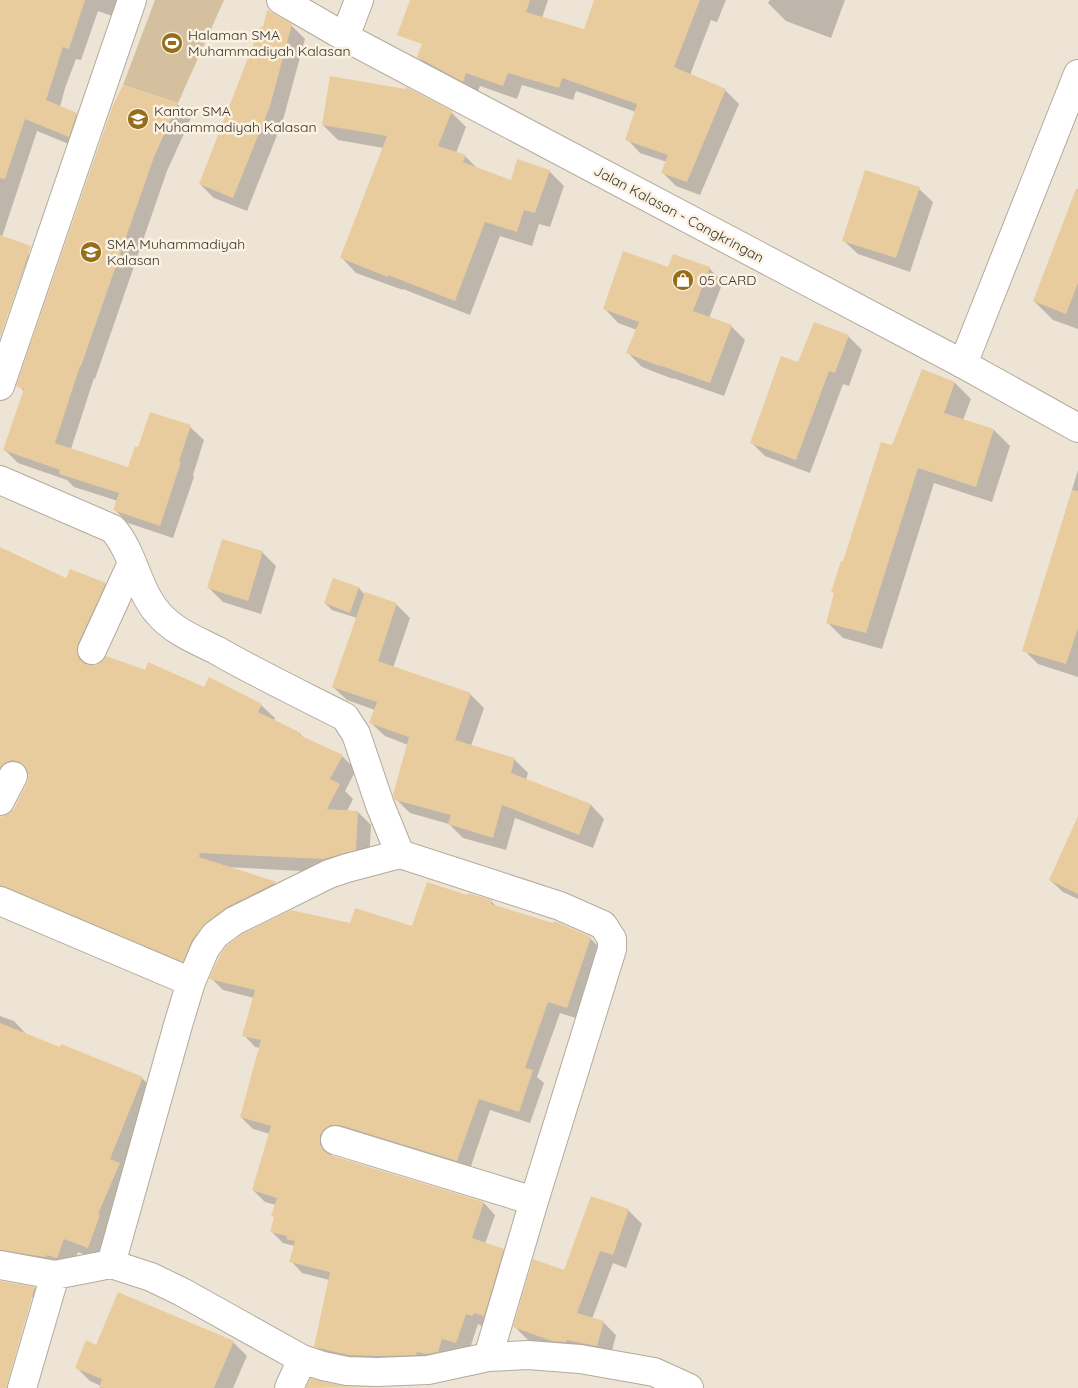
<svg xmlns="http://www.w3.org/2000/svg" width="1078" height="1388" font-family="Quicksand,sans-serif">
<style>
.green{fill:#d4c09f}
.shadow{fill:#0003}
.building{fill:#e9cc9e}
.lines{fill:none;stroke-linecap:round;stroke-linejoin:round}
.minor-casing{stroke:#b3aa9c;stroke-width:30}
.major-casing{stroke:#b3aa9c;stroke-width:30}
.minor{stroke:#fff;stroke-width:28}
.major{stroke:#fff;stroke-width:28}
.labels{text-anchor:middle;stroke-width:5;stroke-linejoin:round;paint-order:stroke}
.poi-label{font-size:14px;fill:#37342e;stroke:#fbf2e2;text-anchor:start}
.street-label{font-size:14px;fill:#37342e;stroke:#fbf2e2}
</style>
<rect width="100%" height="100%" fill="#eee4d5"/>
<path class="green" d="M 155,0 L 224,0 L 178,103 L 123,85 Z"/>
<path class="shadow" d="M 0,0 L 128,0 L 121,19 L 98,11 L 81,60 L 76,59 L 65,88 L 60,107 L 76,114 L 89,127 L 81,149 L 37,131 L 2,237 L 17,242 L 29,255 L 0,335 Z
M 411,0 L 548,0 L 542,18 L 585,30 L 596,0 L 726,0 L 717,22 L 711,20 L 690,75 L 725,90 L 739,104 L 700,195 L 676,186 L 663,173 L 667,162 L 640,153 L 627,139 L 636,112 L 576,91 L 573,100 L 522,85 L 517,99 L 480,86 L 477,94 L 432,71 L 418,57 L 453,59 Z
M 770,0 L 845,0 L 831,38 L 786,21 L 768,3 Z
M 291,25 L 305,39 L 283,120 L 247,211 L 214,198 L 200,184 Z
M 177,104 L 191,118 L 167,171 L 95,379 L 94,378 L 71,449 L 129,468 L 139,449 L 190,427 L 204,440 L 193,475 L 194,477 L 173,538 L 128,523 L 115,510 L 118,501 L 74,487 L 67,480 L 18,463 L 4,449 L 25,392 L 19,386 Z
M 451,112 L 466,127 L 456,153 L 465,156 L 478,169 L 511,181 L 549,171 L 564,186 L 550,227 L 539,224 L 532,246 L 500,236 L 470,315 L 403,289 L 403,290 L 356,273 L 342,258 L 384,148 L 338,140 L 323,125 Z
M 919,189 L 933,202 L 910,272 L 858,254 L 844,241 Z
M 1078,232 L 1078,329 L 1053,320 L 1034,301 Z
M 669,268 L 709,268 L 723,282 L 709,318 L 731,326 L 745,340 L 724,396 L 673,378 L 673,379 L 642,367 L 628,353 L 637,330 L 618,323 L 605,309 Z
M 814,324 L 848,336 L 862,350 L 849,386 L 843,384 L 810,473 L 765,456 L 751,442 L 799,364 Z
M 923,371 L 955,383 L 971,399 L 963,420 L 994,430 L 1010,446 L 992,502 L 934,483 L 882,649 L 843,638 L 827,622 L 843,563 L 893,447 Z
M 1078,470 L 1078,677 L 1038,664 L 1024,650 Z
M 0,549 L 67,579 L 105,584 L 119,598 L 91,658 L 90,666 L 146,672 L 261,705 L 275,718 L 274,720 L 300,734 L 305,739 L 342,756 L 356,770 L 345,791 L 353,799 L 347,811 L 358,812 L 371,825 L 369,863 L 338,873 L 227,867 L 276,884 L 289,897 L 241,920 L 197,974 L 0,903 L 0,818 L 9,815 L 15,809 L 28,784 L 29,774 L 19,776 L 0,807 Z
M 262,552 L 276,566 L 261,614 L 223,602 L 209,588 Z
M 333,579 L 359,588 L 365,595 L 397,605 L 410,618 L 393,668 L 470,694 L 484,708 L 471,746 L 515,760 L 528,773 L 526,780 L 591,805 L 604,819 L 593,848 L 515,818 L 506,850 L 463,838 L 449,824 L 410,813 L 396,799 L 408,745 L 385,736 L 371,723 L 375,710 L 347,700 L 333,687 L 357,618 L 332,610 L 325,603 Z
M 1078,819 L 1078,899 L 1063,892 L 1050,880 Z
M 468,897 L 491,901 L 497,907 L 590,938 L 602,950 L 579,1019 L 560,1013 L 537,1077 L 544,1083 L 530,1123 L 490,1110 L 469,1172 L 332,1147 L 331,1156 L 484,1203 L 495,1215 L 485,1244 L 503,1250 L 515,1262 L 484,1327 L 478,1324 L 468,1354 L 454,1349 L 449,1363 L 328,1358 L 316,1346 L 329,1280 L 302,1273 L 291,1261 L 295,1246 L 283,1243 L 272,1232 L 275,1218 L 276,1205 L 265,1202 L 253,1190 L 270,1134 L 253,1129 L 241,1117 L 260,1048 L 255,1047 L 244,1035 L 254,998 L 223,990 L 211,978 L 351,924 L 413,928 Z
M 0,1016 L 14,1021 L 28,1036 L 142,1078 L 156,1092 L 101,1261 L 78,1252 L 71,1271 L 0,1272 Z
M 628,1210 L 642,1224 L 626,1268 L 613,1263 L 592,1319 L 603,1322 L 616,1335 L 610,1359 L 566,1354 L 528,1340 L 515,1327 L 565,1272 Z
M 0,1282 L 35,1288 L 48,1302 L 23,1388 L 7,1388 L 34,1297 L 31,1297 L 4,1388 L 0,1388 Z
M 233,1342 L 247,1356 L 233,1388 L 100,1388 L 101,1386 L 90,1381 L 76,1367 L 97,1346 Z"/>
<path class="building" d="M 0,0 L 85,0 L 69,49 L 63,47 L 46,100 L 77,113 L 69,137 L 25,119 L 5,179 L 0,178 Z
M 410,0 L 530,0 L 526,12 L 584,29 L 594,0 L 700,0 L 674,67 L 726,89 L 687,182 L 661,173 L 668,155 L 625,140 L 637,104 L 562,78 L 559,88 L 508,73 L 503,86 L 466,73 L 463,82 L 417,57 L 422,44 L 397,35 Z
M 267,10 L 292,24 L 270,106 L 233,198 L 199,184 L 260,27 L 263,27 Z
M 330,76 L 405,89 L 406,87 L 452,111 L 438,146 L 466,155 L 463,162 L 511,180 L 517,159 L 550,170 L 535,213 L 524,210 L 517,232 L 485,222 L 455,301 L 388,275 L 388,277 L 340,258 L 387,136 L 322,125 Z
M 123,85 L 178,103 L 154,157 L 81,366 L 80,366 L 55,443 L 128,467 L 135,446 L 138,447 L 150,412 L 191,425 L 179,461 L 181,462 L 160,526 L 113,510 L 119,493 L 59,474 L 60,470 L 3,450 L 24,389 L 16,386 L 113,105 Z
M 865,170 L 920,187 L 896,258 L 842,241 Z
M 1076,189 L 1078,189 L 1078,283 L 1066,314 L 1033,301 Z
M 0,235 L 31,246 L 0,338 Z
M 623,251 L 668,267 L 673,254 L 710,267 L 693,311 L 732,325 L 710,383 L 659,365 L 659,366 L 626,353 L 639,322 L 603,309 Z
M 814,322 L 849,335 L 835,373 L 829,371 L 796,460 L 750,443 L 781,356 L 798,362 Z
M 922,369 L 955,382 L 944,413 L 994,429 L 976,487 L 918,468 L 866,633 L 826,623 L 834,593 L 831,592 L 841,561 L 843,561 L 881,442 L 892,445 Z
M 1072,490 L 1078,491 L 1078,628 L 1066,664 L 1022,651 Z
M 222,539 L 263,551 L 248,601 L 207,588 Z
M 0,547 L 66,578 L 70,569 L 106,583 L 78,644 L 77,652 L 79,659 L 85,664 L 94,665 L 101,662 L 106,656 L 145,670 L 148,662 L 204,687 L 209,677 L 262,704 L 258,712 L 301,733 L 299,735 L 343,755 L 330,779 L 340,784 L 327,809 L 358,811 L 356,850 L 323,859 L 200,853 L 199,857 L 277,882 L 227,907 L 206,923 L 192,940 L 183,962 L 6,887 L 0,886 L 0,817 L 8,814 L 14,809 L 27,783 L 29,776 L 26,768 L 20,762 L 12,760 L 5,763 L 0,768 Z
M 333,578 L 359,587 L 350,613 L 324,603 Z
M 365,592 L 397,603 L 378,661 L 471,693 L 455,740 L 515,758 L 511,773 L 591,804 L 579,835 L 502,805 L 493,838 L 448,824 L 451,815 L 395,800 L 393,795 L 409,737 L 369,723 L 377,702 L 332,687 Z
M 1078,816 L 1078,894 L 1049,880 Z
M 427,882 L 467,895 L 468,893 L 492,900 L 491,904 L 553,923 L 554,921 L 591,937 L 567,1008 L 548,1002 L 525,1068 L 533,1070 L 519,1112 L 479,1099 L 457,1161 L 340,1125 L 331,1125 L 324,1129 L 320,1135 L 320,1144 L 324,1151 L 330,1155 L 484,1202 L 472,1238 L 504,1249 L 484,1316 L 474,1313 L 472,1316 L 466,1314 L 456,1343 L 442,1339 L 438,1352 L 426,1354 L 417,1352 L 416,1355 L 377,1356 L 349,1355 L 314,1347 L 330,1272 L 289,1262 L 295,1241 L 286,1239 L 287,1236 L 270,1232 L 274,1217 L 271,1216 L 277,1198 L 252,1190 L 271,1126 L 240,1117 L 261,1040 L 242,1036 L 255,990 L 209,979 L 219,957 L 226,946 L 242,934 L 291,910 L 350,923 L 355,908 L 412,926 Z
M 0,1023 L 60,1047 L 61,1044 L 143,1077 L 110,1159 L 120,1163 L 98,1214 L 100,1215 L 88,1248 L 64,1239 L 57,1258 L 47,1255 L 46,1257 L 0,1250 Z
M 591,1196 L 629,1209 L 613,1255 L 600,1251 L 577,1313 L 604,1321 L 597,1346 L 567,1340 L 566,1342 L 552,1341 L 513,1327 L 533,1259 L 564,1270 Z
M 0,1281 L 35,1287 L 7,1384 L 7,1388 L 0,1388 Z
M 118,1292 L 234,1341 L 214,1388 L 99,1388 L 102,1379 L 75,1368 L 86,1340 L 96,1345 Z
M 310,1378 L 344,1386 L 383,1387 L 306,1388 Z"/>
<g class="lines">
<g class="minor-casing">
<path id="minor" d="M 345,37 L 359,0
M 963,364 L 1078,74
M 0,386 L 132,0
M 0,480 L 113,529 C 134,553 137,589 158,613 C 173,631 196,640 216,650 C 258,674 302,695 345,717 L 356,734 L 380,805 L 400,854
M 92,650 L 132,563
M 0,801 L 13,776
M 0,901 L 191,982
M 335,1140 L 534,1201
M 111,1264 L 178,1025 L 191,982 L 205,949 L 215,935 L 234,921 L 329,874 L 347,868 L 400,854 L 560,906 L 603,925 L 612,939 L 612,949 L 534,1201 L 488,1357
M 0,1265 L 55,1275 L 111,1264 L 151,1277 L 182,1292 L 302,1359 L 323,1366 L 347,1371 L 377,1372 L 428,1370 L 488,1357 L 528,1355 L 580,1359 L 654,1372 L 689,1388
M 22,1388 L 55,1275
M 289,1388 L 302,1359"/>
</g>
<g class="major-casing">
<path id="major" d="M 281,0 L 345,37 L 963,364 L 1078,428"/>
</g>
<use href="#minor" class="minor"/>
<use href="#major" class="major"/>
</g>
<defs>
<g id="stadium-disc" transform="scale(1.125)"><circle r="9.5" fill="#966d18" stroke="#fbf2e2"/><path d="M0-5a6.5 5 0 1 0 0 10a6.5 5 0 1 0 0-10ZM-3.5-1.8h7v3.6h-7Z" fill="#fff"/></g>
<g id="school-disc" transform="scale(1.125)"><circle r="9.5" fill="#966d18" stroke="#fbf2e2"/><path d="M0-5L7-2L0 1L-7-2ZM-4 1L0 2.5L4 1V4Q0 6-4 4Z" fill="#fff"/></g>
<g id="shop-disc" transform="scale(1.125)"><circle r="9.5" fill="#966d18" stroke="#fbf2e2"/><path d="M-5-2.5h2.3a2.7 3.5 0 0 1 5.4 0H5L5.5 6h-11ZM-1.5-2.5h3a1.5 2.3 0 0 0-3 0Z" fill="#fff"/></g>
</defs>
<g fill-rule="evenodd">
<use href="#stadium-disc" x="172" y="43"/>
<use href="#school-disc" x="138" y="119"/>
<use href="#school-disc" x="91" y="252"/>
<use href="#shop-disc" x="683" y="280"/>
</g>
<g class="labels">
<g class="poi-label">
<text x="188" y="40">Halaman SMA<tspan x="188" dy="16">Muhammadiyah Kalasan</tspan></text>
<text x="154" y="116">Kantor SMA<tspan x="154" dy="16">Muhammadiyah Kalasan</tspan></text>
<text x="107" y="249">SMA Muhammadiyah<tspan x="107" dy="16">Kalasan</tspan></text>
<text x="699" y="285">05 CARD</text>
</g>
<g class="street-label">
<text transform="translate(679 214) rotate(28)" y="5">Jalan Kalasan - Cangkringan</text>
</g>
</g>
</svg>
